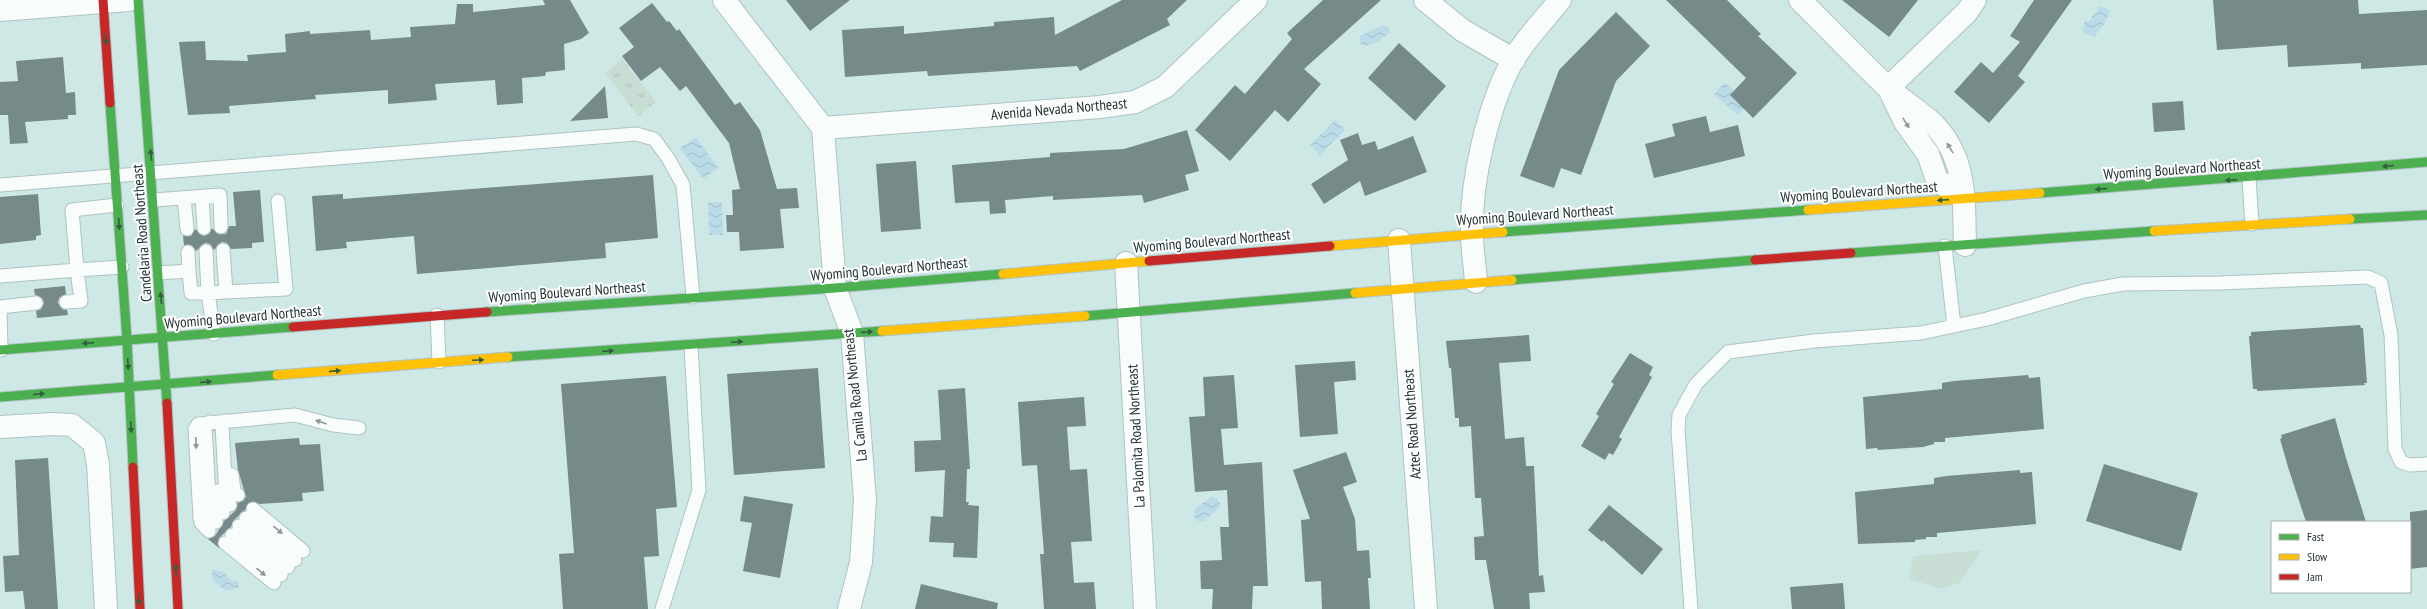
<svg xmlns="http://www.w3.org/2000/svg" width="2427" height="609" font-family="'PT Sans Narrow',sans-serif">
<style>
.grass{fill:url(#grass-tufts)}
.park{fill:#c8ded5}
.water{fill:url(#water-waves)}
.building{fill:#778a8a}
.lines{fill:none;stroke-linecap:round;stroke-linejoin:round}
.lane-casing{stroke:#afc3c2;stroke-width:15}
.street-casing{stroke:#afc3c2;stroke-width:24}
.fast-casing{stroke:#afc3c2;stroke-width:11}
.slow-casing{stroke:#afc3c2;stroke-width:11}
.jam-casing{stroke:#afc3c2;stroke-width:11}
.lane{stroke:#f8fcfb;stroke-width:13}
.street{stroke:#f8fcfb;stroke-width:22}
.fast{stroke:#4caf50;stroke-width:9}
.slow{stroke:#ffc107;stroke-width:9}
.jam{stroke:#c62828;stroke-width:9}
.oneway{fill:#315f3e}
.oneway2{fill:#8d9898}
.labels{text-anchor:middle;stroke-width:4;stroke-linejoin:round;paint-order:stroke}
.street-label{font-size:15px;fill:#223434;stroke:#fff}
</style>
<defs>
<pattern id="grass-tufts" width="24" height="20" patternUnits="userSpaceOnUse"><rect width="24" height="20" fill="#c8ded5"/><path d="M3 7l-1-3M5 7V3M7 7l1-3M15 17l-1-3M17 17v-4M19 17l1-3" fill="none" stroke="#acbfb7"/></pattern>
<pattern id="water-waves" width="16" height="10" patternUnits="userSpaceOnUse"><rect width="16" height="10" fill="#bcdbe8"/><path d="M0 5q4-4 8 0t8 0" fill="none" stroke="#a1bdc8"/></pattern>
</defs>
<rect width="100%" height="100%" fill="#cee8e6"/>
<path class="grass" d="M 622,59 L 656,102 L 638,116 L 605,73 Z"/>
<path class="park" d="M 1982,550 L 1959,583 L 1942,589 L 1909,579 L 1913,556 Z"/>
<path class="water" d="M 2100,6 L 2110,10 L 2105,23 L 2094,37 L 2083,32 L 2084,22 L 2089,21 Z
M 1383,25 L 1389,28 L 1390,32 L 1378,42 L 1366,46 L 1359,43 L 1360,36 Z
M 1724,82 L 1735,91 L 1745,108 L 1738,115 L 1714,95 Z
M 1335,120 L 1345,130 L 1320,155 L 1310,145 Z
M 696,137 L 718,168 L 703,179 L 680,148 Z
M 715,202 L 722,203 L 723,235 L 709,235 L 708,203 Z
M 1211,497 L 1217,498 L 1221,506 L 1204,521 L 1197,521 L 1194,518 L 1195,509 Z
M 212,569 L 224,572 L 230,580 L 238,581 L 239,587 L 226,591 L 212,579 Z"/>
<path class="building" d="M 543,0 L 570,0 L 589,33 L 581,39 L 564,44 L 565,70 L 546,72 L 545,76 L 522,78 L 523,103 L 497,105 L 495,80 L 435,84 L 437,100 L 388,104 L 388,90 L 315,95 L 316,99 L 229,106 L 230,113 L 188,115 L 179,42 L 205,41 L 206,60 L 248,61 L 247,55 L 286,52 L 285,34 L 310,31 L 310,34 L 370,30 L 371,40 L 411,37 L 410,27 L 455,24 L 457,4 L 473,4 L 473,12 L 545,5 Z
M 786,0 L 850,0 L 810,31 Z
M 1122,0 L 1187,0 L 1167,19 L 1170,25 L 1080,71 L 1077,66 L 928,76 L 927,71 L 845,77 L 842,30 L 904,26 L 904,34 L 994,26 L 994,22 L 1054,17 L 1055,35 Z
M 1323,0 L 1381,0 L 1304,69 L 1321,84 L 1288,122 L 1275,110 L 1230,161 L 1195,130 L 1235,85 L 1245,94 L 1292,39 L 1287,33 Z
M 1666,0 L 1727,0 L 1761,34 L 1758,36 L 1797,73 L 1753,118 L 1730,95 L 1746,78 Z
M 1842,0 L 1918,0 L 1889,37 Z
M 2034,0 L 2072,0 L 2018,76 L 2025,82 L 1989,123 L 1954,92 L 1981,62 L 1993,73 L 2020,42 L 2010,36 Z
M 2213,0 L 2358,0 L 2359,14 L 2427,10 L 2427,65 L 2361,69 L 2361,63 L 2288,67 L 2287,45 L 2217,50 Z
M 652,3 L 667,22 L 669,21 L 677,31 L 679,29 L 735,105 L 740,102 L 760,130 L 777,189 L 797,188 L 799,208 L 780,209 L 784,248 L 740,251 L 739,232 L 727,232 L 726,215 L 733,215 L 732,190 L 740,189 L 729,143 L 686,86 L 680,91 L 660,67 L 641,81 L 622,56 L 634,47 L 619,28 Z
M 1616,12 L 1650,46 L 1616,81 L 1581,175 L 1561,168 L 1554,188 L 1520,176 L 1559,70 Z
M 1399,43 L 1446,86 L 1415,121 L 1368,78 Z
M 63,57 L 66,93 L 75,92 L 76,115 L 68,115 L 68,119 L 25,122 L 28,143 L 10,144 L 8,115 L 0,115 L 0,82 L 18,81 L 16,61 Z
M 605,86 L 608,118 L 570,121 Z
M 2183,101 L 2185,130 L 2154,132 L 2152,103 Z
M 1706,116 L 1710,132 L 1738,125 L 1745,156 L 1654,178 L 1645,144 L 1675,136 L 1672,124 Z
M 1187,130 L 1199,171 L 1185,175 L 1189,190 L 1144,203 L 1142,195 L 1053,200 L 1053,196 L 1005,200 L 1006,213 L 990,214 L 989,201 L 955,203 L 952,165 L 1050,157 L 1050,153 L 1124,149 Z
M 1358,133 L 1362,145 L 1375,141 L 1378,150 L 1413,136 L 1427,172 L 1365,196 L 1360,181 L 1324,204 L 1311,184 L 1348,160 L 1340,140 Z
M 916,161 L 921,229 L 881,232 L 876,164 Z
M 653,175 L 658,238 L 605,243 L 606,258 L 417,274 L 414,236 L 346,242 L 347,248 L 316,251 L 312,196 L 343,194 L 343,199 Z
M 260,190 L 264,242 L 252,243 L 252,248 L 231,249 L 227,243 L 222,242 L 214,250 L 210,244 L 205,243 L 196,251 L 191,245 L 184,245 L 183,236 L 191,236 L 195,229 L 204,236 L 209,234 L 212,228 L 218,234 L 226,234 L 229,226 L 236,226 L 233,192 Z
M 38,194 L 41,235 L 36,236 L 36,240 L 0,244 L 0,197 Z
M 65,286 L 66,294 L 59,298 L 58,303 L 62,309 L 67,310 L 68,315 L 37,318 L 36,311 L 41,309 L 44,303 L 42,298 L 35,295 L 34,289 Z
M 2360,325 L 2361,328 L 2363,328 L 2367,383 L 2364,383 L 2365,385 L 2257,391 L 2257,389 L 2253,389 L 2249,336 L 2251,336 L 2251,332 Z
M 1529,335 L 1531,361 L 1499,363 L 1505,439 L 1524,437 L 1526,466 L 1534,466 L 1539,576 L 1543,575 L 1545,592 L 1529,593 L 1530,609 L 1494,609 L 1486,560 L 1475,560 L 1474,537 L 1484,536 L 1481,498 L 1475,498 L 1471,426 L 1459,427 L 1459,418 L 1455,418 L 1451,368 L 1449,368 L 1446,341 Z
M 1630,353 L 1653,367 L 1649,375 L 1652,377 L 1619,437 L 1622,439 L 1613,455 L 1609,453 L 1605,460 L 1581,446 L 1599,416 L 1596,414 L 1614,384 L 1611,382 Z
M 1355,361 L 1356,380 L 1334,382 L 1338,434 L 1300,437 L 1295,365 Z
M 818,368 L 825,468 L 734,475 L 727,374 Z
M 1234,375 L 1238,428 L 1221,429 L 1224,465 L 1262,462 L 1268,586 L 1253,586 L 1252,609 L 1212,609 L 1213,589 L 1201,589 L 1200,561 L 1222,560 L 1220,527 L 1229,527 L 1227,490 L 1195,492 L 1189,417 L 1205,416 L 1203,377 Z
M 2028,375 L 2029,378 L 2040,377 L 2044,429 L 1945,438 L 1945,442 L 1934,442 L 1934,444 L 1923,447 L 1878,450 L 1877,448 L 1866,449 L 1863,397 L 1942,389 L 1942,383 L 1954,381 Z
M 666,376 L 677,507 L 656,509 L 659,556 L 644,557 L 648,609 L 563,609 L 559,554 L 574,553 L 561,384 Z
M 965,388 L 970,469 L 967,469 L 966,502 L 969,502 L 968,505 L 979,506 L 977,558 L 953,557 L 954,543 L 929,542 L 931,516 L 943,517 L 945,470 L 915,472 L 914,441 L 941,440 L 938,390 Z
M 1084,397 L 1086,426 L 1067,427 L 1070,470 L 1087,469 L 1092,541 L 1071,542 L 1074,583 L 1094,582 L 1096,609 L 1044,609 L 1040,554 L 1044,554 L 1037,465 L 1022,466 L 1018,402 Z
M 2335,418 L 2346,458 L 2366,522 L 2306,522 L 2288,467 L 2280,439 L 2282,438 L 2281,435 Z
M 299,438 L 300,445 L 320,444 L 324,491 L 302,493 L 303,501 L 260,504 L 250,502 L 245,510 L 233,521 L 231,527 L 219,538 L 219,548 L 208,539 L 215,536 L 224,521 L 236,510 L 237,503 L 243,501 L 246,497 L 238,470 L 235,443 Z
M 1346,452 L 1357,482 L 1343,487 L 1355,519 L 1357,551 L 1369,550 L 1371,578 L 1368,578 L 1370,609 L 1322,609 L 1321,581 L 1305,582 L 1301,520 L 1310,519 L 1293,470 Z
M 48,458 L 58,609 L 25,609 L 23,591 L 5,592 L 3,556 L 19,555 L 15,460 Z
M 2104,464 L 2198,493 L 2181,551 L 2086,521 Z
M 2020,470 L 2020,473 L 2032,472 L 2036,524 L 1937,533 L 1937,537 L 1926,537 L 1926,539 L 1915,540 L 1915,542 L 1858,544 L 1855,492 L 1934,484 L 1934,478 L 1946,476 Z
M 744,496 L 793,504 L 780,578 L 743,571 L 752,523 L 740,521 Z
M 1609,505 L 1663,549 L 1642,575 L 1603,540 L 1602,542 L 1588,530 Z
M 2427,510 L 2427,567 L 2410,569 L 2410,512 Z
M 1843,583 L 1845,609 L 1792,609 L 1790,587 Z
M 921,584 L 998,603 L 997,609 L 915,609 Z"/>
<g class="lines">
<g class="lane-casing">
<path id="lane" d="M 2249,178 L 2252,224
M 0,185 L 636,134 L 654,139 L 668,158 L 683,185 L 693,297
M 202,197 L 204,228
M 184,198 L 187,229
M 154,200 L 220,195 L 221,227
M 1945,246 L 1954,326
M 206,251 L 208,293 L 226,292 L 223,250
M 188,252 L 189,271
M 159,273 L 189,271 L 191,293 L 208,293 L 214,334
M 0,276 L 77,270 L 72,210 L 117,205
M 226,292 L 286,289 L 278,201
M 66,302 L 81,301 L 77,270 L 122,267
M 0,307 L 1,350
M 0,307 L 36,303
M 437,315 L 439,362
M 224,421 L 222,425 L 226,497 L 230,505
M 210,422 L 205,426 L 210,514 L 216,522
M 232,475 L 234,491 L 238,495
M 217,491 L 219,508 L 223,513
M 253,509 L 303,551
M 246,518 L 295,560
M 239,526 L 288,567
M 209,531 L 201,523 L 200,518 L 195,429 L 198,424 L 295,415 L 333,425 L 359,428
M 232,535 L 281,575
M 225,543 L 274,583
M 662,609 L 699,490 L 691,346
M 1691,609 L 1678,431 L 1679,415 L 1696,384 L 1728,352 L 1814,341 L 1921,333 L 1987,319 L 2084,291 L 2123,284 L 2220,283 L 2368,277 L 2381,283 L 2391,335 L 2395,449 L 2401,462 L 2410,465 L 2427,464"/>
</g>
<g class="street-casing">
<path id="street" d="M 724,0 L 823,128 L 835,288 L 852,333 L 865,500 L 861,562 L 849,609
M 1425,0 L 1462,30 L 1514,60
M 1800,0 C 1829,29 1857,58 1886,86 C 1912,111 1938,117 1954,155 C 1966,182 1964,215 1965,245
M 0,10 L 128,0
M 1888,88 L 1967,12 L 1975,0
M 1889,89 L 1905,122 L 1928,154 L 1937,180 L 1964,198
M 823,128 L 1100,107 L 1135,102 L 1165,87 L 1256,0
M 1399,240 L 1426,609
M 1126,263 L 1145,609
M 1476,282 C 1475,266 1472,250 1472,234 C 1470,183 1488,105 1513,60 C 1525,39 1545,19 1560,0
M 0,427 L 53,424 L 72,425 L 94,443 L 98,464 L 106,609"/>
</g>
<g class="fast-casing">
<path id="fast" d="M 138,0 L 167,403
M 110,103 L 127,340 L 133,467
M 2040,193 L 2427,162
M 2350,219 L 2427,215
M 1503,232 L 1808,210
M 1851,253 L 2154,231
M 1512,280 L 1755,260
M 487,312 L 835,288 L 1003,274
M 1085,316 L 1355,293
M 0,350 L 293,327
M 508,357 L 882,331
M 0,397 L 277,375"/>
</g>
<g class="slow-casing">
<path id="slow" d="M 1808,210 L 2040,193
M 2154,231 L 2350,219
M 1330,246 L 1503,232
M 1003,274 L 1149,261
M 1355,293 L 1512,280
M 882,331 L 1085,316
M 277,375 L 508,357"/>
</g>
<g class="jam-casing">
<path id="jam" d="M 103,0 L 110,103
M 1755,260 L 1851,253
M 1149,261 L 1330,246
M 293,327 L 487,312
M 167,403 L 178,609
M 133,467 L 140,609"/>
</g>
<use href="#lane" class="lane"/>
<use href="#street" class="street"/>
<use href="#fast" class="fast"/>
<use href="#slow" class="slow"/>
<use href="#jam" class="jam"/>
</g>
<defs><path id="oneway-solid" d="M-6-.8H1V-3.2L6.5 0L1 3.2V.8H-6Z"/></defs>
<g class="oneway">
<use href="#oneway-solid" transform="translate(106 39) rotate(86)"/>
<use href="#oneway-solid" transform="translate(151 155) rotate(-95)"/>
<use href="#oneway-solid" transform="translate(2388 166) rotate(175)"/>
<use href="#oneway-solid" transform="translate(2231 180) rotate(176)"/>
<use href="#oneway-solid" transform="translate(2101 189) rotate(176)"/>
<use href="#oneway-solid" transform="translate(1943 200) rotate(176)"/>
<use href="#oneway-solid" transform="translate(119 224) rotate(86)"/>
<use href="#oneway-solid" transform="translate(161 298) rotate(-95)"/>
<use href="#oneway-solid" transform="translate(867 332) rotate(-4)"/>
<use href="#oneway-solid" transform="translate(737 342) rotate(-4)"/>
<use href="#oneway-solid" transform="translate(88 343) rotate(176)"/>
<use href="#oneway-solid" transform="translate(608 351) rotate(-4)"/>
<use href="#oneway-solid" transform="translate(478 360) rotate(-3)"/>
<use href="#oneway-solid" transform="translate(128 364) rotate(87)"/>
<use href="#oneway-solid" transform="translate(335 371) rotate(-5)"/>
<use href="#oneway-solid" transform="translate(206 382) rotate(-5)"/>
<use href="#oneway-solid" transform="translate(39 394) rotate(-4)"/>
<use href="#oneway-solid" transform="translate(131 427) rotate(87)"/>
<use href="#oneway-solid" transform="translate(176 570) rotate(-93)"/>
<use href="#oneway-solid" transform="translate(139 599) rotate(87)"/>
</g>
<g class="oneway2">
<use href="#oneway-solid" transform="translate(1906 123) rotate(58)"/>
<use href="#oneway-solid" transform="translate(1950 148) rotate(-121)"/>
<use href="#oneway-solid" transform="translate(321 422) rotate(-161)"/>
<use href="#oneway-solid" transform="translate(196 443) rotate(87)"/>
<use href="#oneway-solid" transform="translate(278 530) rotate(40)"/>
<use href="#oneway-solid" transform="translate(261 572) rotate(39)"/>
</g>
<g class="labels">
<g class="street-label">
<text transform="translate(1059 109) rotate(-5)" y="5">Avenida Nevada Northeast</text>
<text transform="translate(2182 169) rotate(-4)" y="5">Wyoming Boulevard Northeast</text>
<text transform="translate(1859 192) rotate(-4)" y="5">Wyoming Boulevard Northeast</text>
<text transform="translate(1535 215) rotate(-4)" y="5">Wyoming Boulevard Northeast</text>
<text transform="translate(142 233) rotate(-94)" y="5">Candelaria Road Northeast</text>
<text transform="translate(1212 241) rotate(-5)" y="5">Wyoming Boulevard Northeast</text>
<text transform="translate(889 269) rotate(-5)" y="5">Wyoming Boulevard Northeast</text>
<text transform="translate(567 292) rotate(-4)" y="5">Wyoming Boulevard Northeast</text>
<text transform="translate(243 317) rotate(-5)" y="5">Wyoming Boulevard Northeast</text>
<text transform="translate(855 395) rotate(-96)" y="5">La Camila Road Northeast</text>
<text transform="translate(1412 424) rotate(-94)" y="5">Aztec Road Northeast</text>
<text transform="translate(1136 436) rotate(-93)" y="5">La Palomita Road Northeast</text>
</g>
</g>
<rect x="2271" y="521" width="140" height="72" fill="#ffffff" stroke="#a7aeae"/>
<rect x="2279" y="534" width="20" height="6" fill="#4caf50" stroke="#a7aeae"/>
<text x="2307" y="541" font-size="12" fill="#223434">Fast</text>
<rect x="2279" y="554" width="20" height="6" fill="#ffc107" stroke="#a7aeae"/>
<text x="2307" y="561" font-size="12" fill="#223434">Slow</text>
<rect x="2279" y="574" width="20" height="6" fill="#c62828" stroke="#a7aeae"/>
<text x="2307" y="581" font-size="12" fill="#223434">Jam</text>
</svg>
